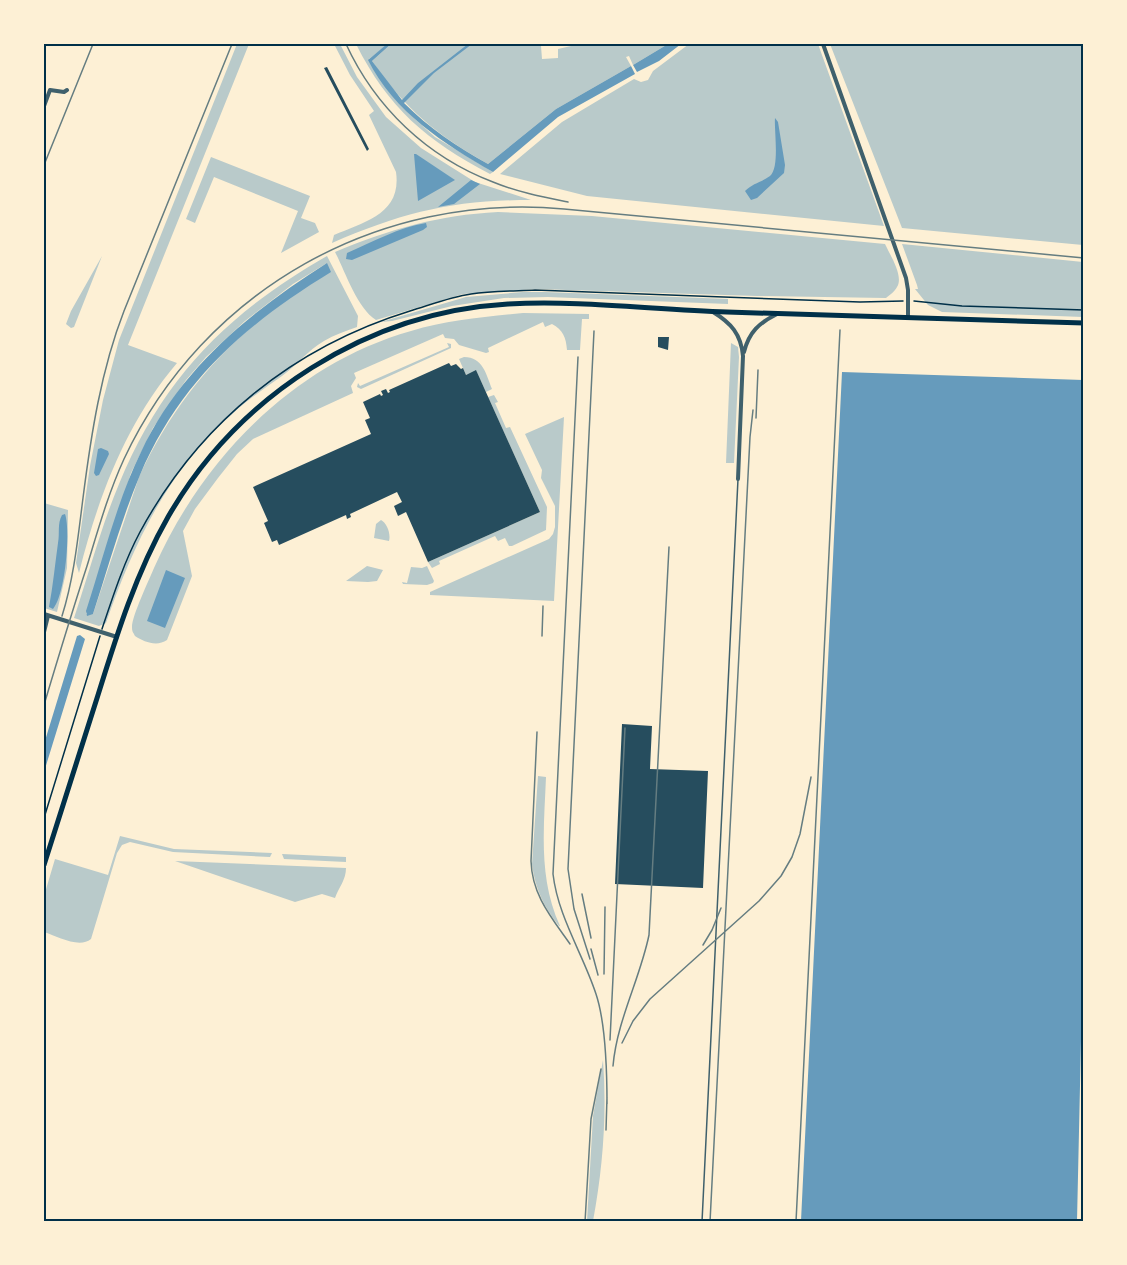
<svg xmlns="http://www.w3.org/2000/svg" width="1127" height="1265" font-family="Literata,serif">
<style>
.green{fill:#b9caca;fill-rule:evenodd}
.water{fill:#669bbc}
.building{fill:#264d5e}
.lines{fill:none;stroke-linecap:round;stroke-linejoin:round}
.path{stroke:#003049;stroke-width:1.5}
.service{stroke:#3f606c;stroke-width:1.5}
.minor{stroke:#3f606c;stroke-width:4}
.primary{stroke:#003049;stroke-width:5}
.rail{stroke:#657d81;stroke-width:1.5}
.neatline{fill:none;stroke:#003049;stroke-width:2}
</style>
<rect width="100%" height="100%" fill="#fdf0d5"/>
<path class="green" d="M 237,44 L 249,44 L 128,345 L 177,363 C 126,423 98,497 79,573 L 76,563 L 90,466 L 103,400 L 119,340 Z
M 334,44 L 340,44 L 357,77 L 386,117 L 421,148 L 475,182 L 531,200 C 453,200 404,212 332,243 L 334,235 C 364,222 402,214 396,172 L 369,115 L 374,111 L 350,75 Z
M 356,44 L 388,44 L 369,59 L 388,88 L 415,119 L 435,137 L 493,172 L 490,174 C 427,141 388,108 356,44 Z
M 391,44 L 566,44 L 541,46 L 542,59 L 558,58 L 558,49 L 571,46 L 571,44 L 668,44 L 633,65 L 629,56 L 626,57 L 631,66 L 556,109 L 488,164 C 437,135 406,110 372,61 Z
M 689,44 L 818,44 L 884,226 L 587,196 L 500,174 L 562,122 L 634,79 L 641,82 L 648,80 L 653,71 Z
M 830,44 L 1083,44 L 1083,245 L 902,228 Z
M 211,157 L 310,196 L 301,218 L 315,223 L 319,232 L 281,253 L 298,211 L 214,177 L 195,223 L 186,219 Z
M 498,212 L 592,216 L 885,244 C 890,255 904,276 897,287 C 895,291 890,295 886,298 L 757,296 L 535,289 L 463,294 L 376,320 C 357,308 345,271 335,252 C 390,229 439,215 498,212 Z
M 902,244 L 1083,262 L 1083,317 L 942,312 L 928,305 L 915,289 L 918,289 L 917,285 Z
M 102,256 L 74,327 L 71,328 L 66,324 L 71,311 Z
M 327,256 L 358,316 L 357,327 C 346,331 334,335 324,341 C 308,350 297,365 282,376 C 265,388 247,400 231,415 C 168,470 133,545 106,623 L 99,626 L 74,618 C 89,573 101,527 119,484 C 163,377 229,312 327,256 ZM 327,263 C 316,274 305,286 293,295 C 283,303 273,309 263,317 C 209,361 168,414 139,477 L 93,614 L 86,614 L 131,473 L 153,428 L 186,380 L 206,357 L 245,321 L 293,284 Z
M 523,292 L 545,292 L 728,299 L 728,304 L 548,297 L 504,298 L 452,306 L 392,321 L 381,322 L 466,297 Z
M 523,313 L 589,314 L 589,319 L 582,319 L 580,350 L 567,350 C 566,337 563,330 552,324 L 545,327 L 543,322 L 488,348 L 489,352 L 486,353 L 459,345 L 454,339 L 445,338 L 443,334 L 354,373 L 356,378 L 351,386 L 353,393 L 253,439 L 237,454 L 218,478 L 195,509 L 183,531 L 192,576 L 167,640 C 157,647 144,642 135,636 C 133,632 132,632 132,627 C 132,616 149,580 154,568 C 202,459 294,364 411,331 C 447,320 485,317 523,313 Z
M 447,343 L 451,344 L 451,348 L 361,389 L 357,387 L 358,383 L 360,386 L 449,347 Z
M 731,343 L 738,347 L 739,357 L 734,463 L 726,463 Z
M 464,357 C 483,357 486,374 492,389 L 486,392 L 476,371 L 466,375 L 459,359 Z
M 494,395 L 498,402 L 495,403 L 506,428 L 510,427 L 547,507 L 546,530 L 512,546 L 509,546 L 505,538 L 498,541 L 495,536 L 439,561 L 440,564 L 432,568 L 428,562 L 540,512 L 488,397 Z
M 564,417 L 554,601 L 430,595 L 430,592 L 549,539 L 553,534 L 555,527 L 555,506 L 541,478 L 542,470 L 525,434 Z
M 44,503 L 68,510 L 67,568 L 57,612 L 44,608 Z
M 381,520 C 387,523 391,534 389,541 L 374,538 L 376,524 Z
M 367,566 L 383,570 L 377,581 L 368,582 L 346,581 Z
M 427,566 L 434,581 L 433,583 L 427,585 L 403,584 L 402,582 L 407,583 L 411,567 L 422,568 Z
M 538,776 L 546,777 C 544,828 538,878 560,926 L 559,926 C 544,907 535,889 532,864 Z
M 120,836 L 174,849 L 272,853 L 270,857 L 173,852 L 130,842 L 122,845 L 117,853 L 91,939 C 79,949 57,936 44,932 L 44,896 L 55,859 L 108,875 Z
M 282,854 L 346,857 L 346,862 L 284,859 Z
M 175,861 L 346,868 C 346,880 339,887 335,898 L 322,894 L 295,902 Z
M 603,1060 C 607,1114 603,1168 593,1221 L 587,1221 L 593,1116 Z"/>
<path class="water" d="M 387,44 L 391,44 L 372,61 L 402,100 L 418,83 L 468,44 L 472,44 L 434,73 L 404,103 C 429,128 457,147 488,164 L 556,109 L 631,66 L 635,74 L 558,117 L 493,172 C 444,144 394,112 368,60 Z
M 668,44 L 681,44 L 659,61 L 637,72 L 633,65 Z
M 775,118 L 778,122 L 785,165 L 784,173 L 757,198 L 751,200 L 745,191 C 753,183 762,182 770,176 C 780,168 774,130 775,118 Z
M 414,154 L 416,154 L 455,180 L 418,201 Z
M 471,180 L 480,184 L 454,204 L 438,207 Z
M 426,223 L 427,227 L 423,230 L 352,260 L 346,259 L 347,253 C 372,242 400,227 426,223 Z
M 327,263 L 331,272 C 246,324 180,381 140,475 C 121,520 108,568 93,614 L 87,616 L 86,611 C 103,559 117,501 141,452 C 180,369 251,311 327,263 Z
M 842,372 L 1083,380 L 1084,906 L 1077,1221 L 801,1221 Z
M 101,448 L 108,451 L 109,454 L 99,475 L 96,476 L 94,473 L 98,449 Z
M 65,514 C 71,531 65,596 53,609 L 49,607 C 53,586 55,564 58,543 C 60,533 57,524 62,515 Z
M 166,570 L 185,578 L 165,628 L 147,621 Z
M 80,635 L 85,639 L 44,772 L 44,744 L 77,636 Z"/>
<path class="building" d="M 327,67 L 369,149 L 367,151 L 324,68 Z
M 658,337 L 669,337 L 668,350 L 658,347 Z
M 449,363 L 451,366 L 456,364 L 461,369 L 463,368 L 466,375 L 476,370 L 540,512 L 428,562 L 406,512 L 398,516 L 394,506 L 402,502 L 397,492 L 350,514 L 351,517 L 347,519 L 346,515 L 279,545 L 277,540 L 272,542 L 264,523 L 268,521 L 253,487 L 371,434 L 365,420 L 370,418 L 363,402 L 380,394 L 381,396 L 383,395 L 381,391 L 386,389 L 388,393 L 390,392 L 389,390 Z
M 622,724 L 652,726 L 650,769 L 708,771 L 703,888 L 615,884 Z"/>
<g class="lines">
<path class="path" d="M 914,301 L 962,306 L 1084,310
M 102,629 C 113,596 124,562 140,532 C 199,423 293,347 410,311 C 430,305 450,297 471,294 C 492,291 514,291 535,290 L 860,302 L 903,301
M 44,818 L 100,636"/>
<path class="service" d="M 702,1222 L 738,479"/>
<path class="minor" d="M 823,44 L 906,278 L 908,290 L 908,317
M 44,106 L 50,90 L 64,92 L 67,90
M 713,312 C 731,323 741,334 743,356 L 738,479
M 744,352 C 749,332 759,323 777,314
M 44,614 L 117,637
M 44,632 L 48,616"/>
<path class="primary" d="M 44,865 C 62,809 80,752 98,695 C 117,634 136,573 168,517 C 238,395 368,312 508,304 C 581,300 655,310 727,312 C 846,316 965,319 1084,323"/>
<path class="rail" d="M 346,44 C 375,107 427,157 493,182 C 517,192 543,197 568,202
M 44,165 L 93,44
M 578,357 L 553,874 C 558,917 583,954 596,994 C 606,1024 607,1072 607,1104
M 756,418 L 758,370
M 62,616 C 74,578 78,537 83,498 C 91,435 101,370 124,311 L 232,44
M 542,636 L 543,606
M 44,705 C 58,658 72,612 87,566 C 98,530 108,494 124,459 C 204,289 379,192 564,209 L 1084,258
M 537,732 L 531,861 C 532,895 551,917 570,944
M 582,894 L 591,938
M 703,945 L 712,930 L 721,908
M 591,949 L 598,975
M 590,959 L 574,909 L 568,869 L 594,331
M 604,974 L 605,907
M 610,1040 L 625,728
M 622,1043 L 633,1021 L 650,999 L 759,901 L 781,876 L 792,857 L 800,834 L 811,777
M 613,1066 C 617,1020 640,979 649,935 L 669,547
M 606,1130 L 607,1097
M 585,1222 L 591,1119 L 601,1069
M 710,1222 L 750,437 L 753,410
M 796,1222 L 840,330"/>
</g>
<rect width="1127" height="1265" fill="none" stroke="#fdf0d5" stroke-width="90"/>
<rect x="45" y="45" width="1037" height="1175" class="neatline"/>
</svg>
